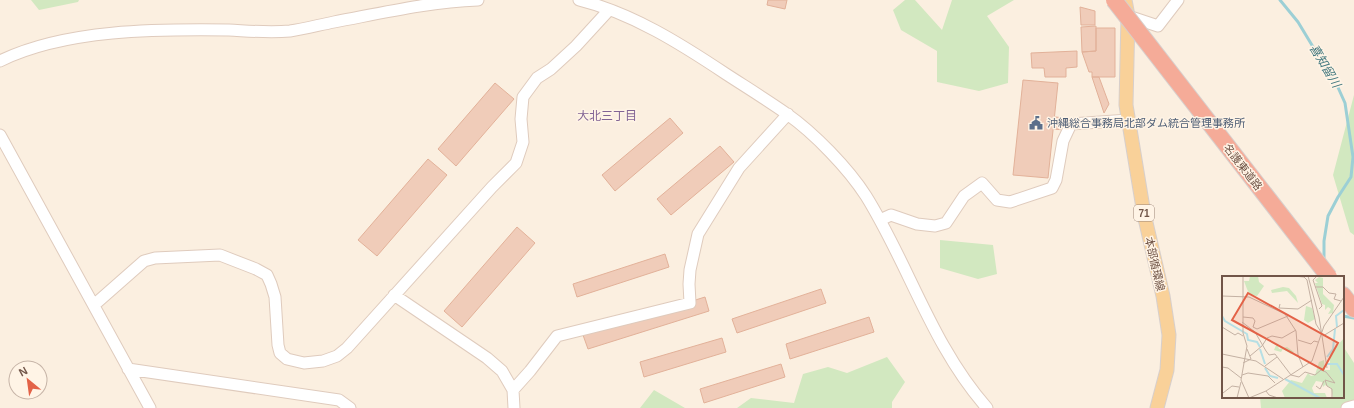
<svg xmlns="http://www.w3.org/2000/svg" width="1354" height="408" font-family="Helvetica,'Noto Sans JP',sans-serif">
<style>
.green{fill:#d2e8c0}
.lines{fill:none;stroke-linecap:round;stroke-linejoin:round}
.stream{stroke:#9ccfd5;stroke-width:3}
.building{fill:#f0ccb9;stroke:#e2b199}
.minor-casing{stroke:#dfcbbd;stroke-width:13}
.major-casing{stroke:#d7cfcc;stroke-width:15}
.highway-casing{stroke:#d7cfcc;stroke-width:18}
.minor{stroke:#fff;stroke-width:11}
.major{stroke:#f9d199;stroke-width:13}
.highway{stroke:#f5ab98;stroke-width:16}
.highway-bridge-casing{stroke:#d7cfcc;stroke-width:18;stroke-linecap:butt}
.highway-bridge{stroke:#f5ab98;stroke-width:16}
.labels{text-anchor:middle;stroke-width:3;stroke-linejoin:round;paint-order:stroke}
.shield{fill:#fff4e6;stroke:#9c8577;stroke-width:1}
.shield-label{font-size:10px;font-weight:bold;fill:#715548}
.service-label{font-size:11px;fill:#4e5e75;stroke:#fff4e6;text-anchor:start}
.street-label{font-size:11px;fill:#715548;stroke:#fff4e6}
.water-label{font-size:12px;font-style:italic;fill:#40777e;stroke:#fff4e6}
.neighbourhood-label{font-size:12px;fill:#826495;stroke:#fff4e6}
.inset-river{fill:none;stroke:#b6dfe4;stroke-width:2}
.inset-road{fill:none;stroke:#c4b1a3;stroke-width:1}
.view{fill:#e36247;fill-opacity:0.15;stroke:#e36247;stroke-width:2}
.inset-edge{fill:none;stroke:#715548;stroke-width:2}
</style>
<rect width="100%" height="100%" fill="#fbefe0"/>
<path class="green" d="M 31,0 L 79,0 L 78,2 L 39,10 Z
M 905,0 L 915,0 L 942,30 L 952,0 L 1014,0 L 987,16 L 1009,47 L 1008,83 L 979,91 L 937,82 L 937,51 L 901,30 L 893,10 Z
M 1354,95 L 1354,235 L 1350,232 L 1333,175 Z
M 940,240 L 993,245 L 997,274 L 978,279 L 940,268 Z
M 1343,346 L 1354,363 L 1354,408 L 1261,408 L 1260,397 L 1343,397 Z
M 887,357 L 905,382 L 892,402 L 892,408 L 737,408 L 751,398 L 794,403 L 803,374 L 828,367 L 847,373 Z
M 654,390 L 685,408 L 640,408 Z"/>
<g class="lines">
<path class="stream" d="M 1280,0 L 1298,22 L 1330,75 L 1336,83 L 1345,103 L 1353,157 L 1351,177 L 1338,197 L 1328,216 L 1324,241 L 1324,261
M 1343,316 L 1354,318"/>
</g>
<path class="building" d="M 768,0 L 787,0 L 785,9 L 767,5 Z
M 1080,7 L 1095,11 L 1095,25 L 1081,25 Z
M 1096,26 L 1096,51 L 1082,52 L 1081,27 Z
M 1096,28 L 1115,28 L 1115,77 L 1092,77 L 1092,72 L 1089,72 L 1082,52 L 1096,51 Z
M 1077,51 L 1077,67 L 1066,68 L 1066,77 L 1045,77 L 1044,68 L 1032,68 L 1031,53 Z
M 1092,77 L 1099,77 L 1109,104 L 1104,113 Z
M 1023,80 L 1058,83 L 1048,178 L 1013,175 Z
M 495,83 L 514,99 L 456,166 L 438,149 Z
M 1055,117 L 1066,118 L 1065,130 L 1053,129 Z
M 670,118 L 683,133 L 615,191 L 602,175 Z
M 720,146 L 734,162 L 671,215 L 657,199 Z
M 428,159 L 447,175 L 377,256 L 358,240 Z
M 517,227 L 535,243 L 462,327 L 444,311 Z
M 665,254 L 669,267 L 577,297 L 573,284 Z
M 821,289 L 826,303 L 737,333 L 732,319 Z
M 705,297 L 709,311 L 588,349 L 583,335 Z
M 869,317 L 874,332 L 790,359 L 786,344 Z
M 722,338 L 726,352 L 644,377 L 640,362 Z
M 781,364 L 785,377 L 704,403 L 700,389 Z"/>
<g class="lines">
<g class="minor-casing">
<path id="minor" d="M 579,0 C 632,13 681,44 726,74 C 746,87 767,100 787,114 C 814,133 848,168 866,196 C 909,265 932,346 987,408
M 1128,16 L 1158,26 L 1178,0
M 0,61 C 65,29 158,29 229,30 C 249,31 269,33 290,31 C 304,29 319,25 334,22 C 382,13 429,2 478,0
M 0,135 L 150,408
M 880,220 L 891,215 L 917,224 L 935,226 L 946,223 L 964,196 L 982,183 L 997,200 L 1010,202 L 1052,188 L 1056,180 L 1063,141 L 1071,124 L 1129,120
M 394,295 L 487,358 L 502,371 L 513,390 L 514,408
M 94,305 L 144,261 L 155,258 L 220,255 L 256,269 L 267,275 L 271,284 L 275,297 L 278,345 L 280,353 L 287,359 L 304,363 L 323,361 L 337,356 L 347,348 L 492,187 L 516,163 L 523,142 L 521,119 L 523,97 L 537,78 L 551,69 L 576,46 L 609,10
M 128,369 L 339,400 L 350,408
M 513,390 L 530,371 L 557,336 L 690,303 L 689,284 L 690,270 L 698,234 L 739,168 L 788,114
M 1347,408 L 1354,406"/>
</g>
<g class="major-casing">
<path id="major" d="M 1125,0 L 1128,16 L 1126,105 L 1144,214 L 1163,296 L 1169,335 L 1167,370 L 1157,408"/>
</g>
<g class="highway-casing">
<path id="highway" d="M 1343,295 L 1354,309"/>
</g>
<use href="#minor" class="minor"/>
<use href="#major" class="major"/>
<use href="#highway" class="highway"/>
<g class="highway-bridge-casing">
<path id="highway-bridge" d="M 1114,0 L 1329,277"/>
</g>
<use href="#highway-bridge" class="highway-bridge"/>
</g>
<defs>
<g id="civic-bare" transform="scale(1.08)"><path d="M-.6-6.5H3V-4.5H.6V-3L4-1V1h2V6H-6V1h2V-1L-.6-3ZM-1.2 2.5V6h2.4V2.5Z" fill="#5c6f8a" stroke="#fff4e6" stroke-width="2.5" paint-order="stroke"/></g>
</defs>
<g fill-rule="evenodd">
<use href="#civic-bare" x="1036" y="123"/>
</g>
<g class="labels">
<rect class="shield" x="1134" y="205" width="20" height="16" rx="3"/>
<g class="shield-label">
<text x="1144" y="217">71</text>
</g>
<g class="service-label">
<text x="1047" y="127">沖縄総合事務局北部ダム統合管理事務所</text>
</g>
<g class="street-label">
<text transform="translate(1243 167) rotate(52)" y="4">名護東道路</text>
<text transform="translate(1155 264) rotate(77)" y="4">本部循環線</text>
</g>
<g class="water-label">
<text transform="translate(1325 66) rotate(59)" y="4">喜知留川</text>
</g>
<g class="neighbourhood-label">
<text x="607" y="120">大北三丁目</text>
</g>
</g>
<g transform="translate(1222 276)">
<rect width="122" height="122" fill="#fbefe0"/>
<path d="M 28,0 L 36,0 L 37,6 L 42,10 L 35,20 L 28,19 L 25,13 L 22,5 L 27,5 ZM 97,1 L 101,2 L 101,18 L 112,29 L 111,37 L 106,38 L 109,33 L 106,31 L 103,34 L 103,29 L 100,28 L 93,7 L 96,7 L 93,4 ZM 61,11 L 67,12 L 74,20 L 76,27 L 65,15 L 50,17 L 49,14 ZM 84,30 L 90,32 L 93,43 L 86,47 L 82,44 ZM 122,62 L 122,122 L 111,122 L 109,112 L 103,109 L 101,111 L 100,106 L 94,105 L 90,112 L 92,117 L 103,117 L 105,122 L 63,122 L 60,115 L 69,104 L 80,107 L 86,97 L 89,100 L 93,99 L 97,86 L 102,84 L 103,94 L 108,94 L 108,78 ZM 55,67 L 57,73 L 65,71 L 72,76 L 69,78 L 61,73 L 59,76 L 52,74 Z" fill="#d2e8c0"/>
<path class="inset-river" d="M 0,40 L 3,45 L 25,58 L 26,64 L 35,66 L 38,71M 115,51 L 114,40 L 122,34M 38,73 L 43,88M 105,81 L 111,73 L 113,53M 105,88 L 115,88 L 122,99M 43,92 L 48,100 L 56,102M 63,103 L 98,122"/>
<path class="inset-road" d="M 21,0 L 21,57 L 25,70 L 19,104 L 27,122M 72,0 L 82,1 L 85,4 L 94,48 L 99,56M 86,0 L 97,41 L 105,92M 95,0 L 91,4 L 100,30 L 97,33M 93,11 L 101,11 L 107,17 L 114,18 L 112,23 L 119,25M 0,20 L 27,21 L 63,38 L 74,55 L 76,79 L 81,91M 58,28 L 57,32 L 76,33 L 90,24M 21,41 L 31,42 L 33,45 L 31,51 L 35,53 L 66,40M 20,46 L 33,56 L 44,75 L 47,79 L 53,78 L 69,99 L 77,101 L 83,96 L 93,99 L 99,94 L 104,96 L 113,107 L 103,104 L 105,110 L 110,113 L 110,121M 0,51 L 13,59 L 16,57 L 21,60M 101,60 L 122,47M 76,64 L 89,68 L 92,65 L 96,66M 0,78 L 34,85 L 61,103M 28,80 L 40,70 L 45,62 L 50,60 L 60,62 L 74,54M 21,87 L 29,83 L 25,73M 43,90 L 55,81M 0,91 L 6,92 L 19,102M 20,99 L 26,97 L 46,100 L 53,107M 94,110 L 98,113 L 102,105M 44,115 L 47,119 L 56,122M 1,117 L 10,110 L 17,111M 15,122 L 19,106M 27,122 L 44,115 L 90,85 L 102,50 L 122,21"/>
<path class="view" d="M 26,17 L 116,67 L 101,94 L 10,44 Z"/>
<rect width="122" height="122" class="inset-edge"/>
</g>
<g transform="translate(28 380) rotate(331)"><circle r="19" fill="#fff4e6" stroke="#c6b4a7"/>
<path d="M0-3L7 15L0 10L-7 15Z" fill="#e36247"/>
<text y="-6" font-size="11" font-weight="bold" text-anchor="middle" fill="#715548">N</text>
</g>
</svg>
